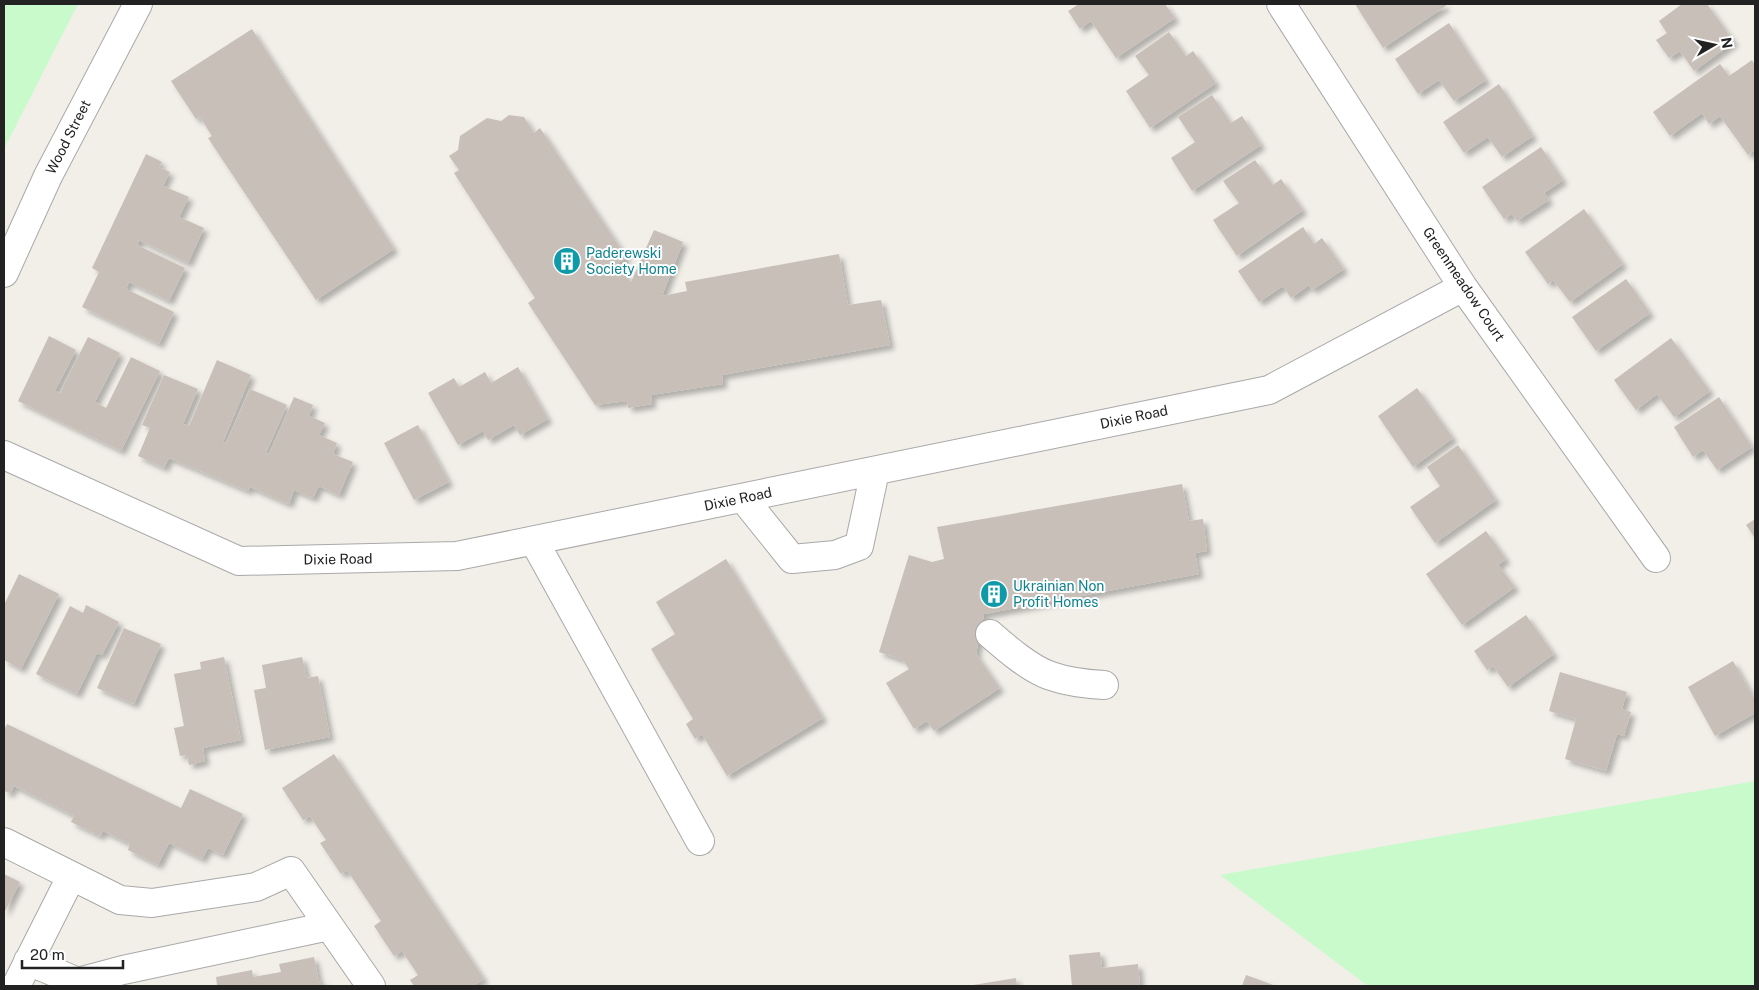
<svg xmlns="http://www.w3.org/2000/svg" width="1759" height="990" font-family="'Public Sans',sans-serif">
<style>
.park{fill:#c8facc}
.building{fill:#c7bfb8;filter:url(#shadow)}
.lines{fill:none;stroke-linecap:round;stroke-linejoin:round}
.minor-casing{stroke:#a9a9a9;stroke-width:30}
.minor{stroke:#fff;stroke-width:28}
.labels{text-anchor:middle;stroke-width:4;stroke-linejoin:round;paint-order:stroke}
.street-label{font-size:14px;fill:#222;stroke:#fff}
.culture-label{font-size:14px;fill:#0d838f;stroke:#fff;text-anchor:start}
</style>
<defs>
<filter id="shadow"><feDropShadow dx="4.5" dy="4.5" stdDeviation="2.5" flood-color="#0004"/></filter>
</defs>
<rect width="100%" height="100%" fill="#f2efe9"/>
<path class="park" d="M 4,4 L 78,4 L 4,149 Z
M 1755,781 L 1755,986 L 1368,986 L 1220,875 Z"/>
<path class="building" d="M 1079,4 L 1165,4 L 1175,18 L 1116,58 L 1091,21 L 1080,29 L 1068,11 Z
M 1355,4 L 1444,4 L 1446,6 L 1383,48 Z
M 1682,4 L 1707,4 L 1734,42 L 1694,71 L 1680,51 L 1669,58 L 1656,40 L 1667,33 L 1659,21 Z
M 1449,23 L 1486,80 L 1454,101 L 1439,80 L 1418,94 L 1395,59 Z
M 252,29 L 394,249 L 316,300 L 208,138 L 212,136 L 200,117 L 196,119 L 171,81 Z
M 1169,32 L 1186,56 L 1193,51 L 1216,83 L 1150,128 L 1126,91 L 1149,75 L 1135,56 Z
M 1752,60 L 1755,65 L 1755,150 L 1748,155 L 1720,116 L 1709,124 L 1702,113 L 1670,136 L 1653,112 L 1720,64 L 1729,76 Z
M 1499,84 L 1533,136 L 1502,157 L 1488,137 L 1464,153 L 1443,122 Z
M 1212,95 L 1231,123 L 1242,116 L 1261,145 L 1192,191 L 1171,158 L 1195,142 L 1178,117 Z
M 509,115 L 524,117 L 534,133 L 540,128 L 627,258 L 618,263 L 631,282 L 654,230 L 683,242 L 662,296 L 687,291 L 685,282 L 839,254 L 848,305 L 881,300 L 890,345 L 722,375 L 723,384 L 651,395 L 652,404 L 628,408 L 627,401 L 595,405 L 528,303 L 535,298 L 454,173 L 459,170 L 449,156 L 458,150 L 460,136 L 487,118 L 501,121 Z
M 1541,147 L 1563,180 L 1544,193 L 1549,200 L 1517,221 L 1512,214 L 1504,219 L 1482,187 Z
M 146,154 L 162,162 L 159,167 L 170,172 L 163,186 L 189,197 L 179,217 L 204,228 L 188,263 L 139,240 L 137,245 L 185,268 L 169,301 L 129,282 L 126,289 L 174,312 L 159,344 L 82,307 L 99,272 L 92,268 Z
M 1255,160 L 1273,185 L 1281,179 L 1303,210 L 1237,256 L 1213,220 L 1239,203 L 1223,181 Z
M 1584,209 L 1623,264 L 1570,302 L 1553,280 L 1548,284 L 1525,252 Z
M 1303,227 L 1314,244 L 1322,238 L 1344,269 L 1312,290 L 1309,285 L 1291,298 L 1283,286 L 1259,302 L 1238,271 Z
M 1626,279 L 1650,313 L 1596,351 L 1572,317 Z
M 49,336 L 76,350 L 55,391 L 60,393 L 88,337 L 120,353 L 95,402 L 106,408 L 131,357 L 160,371 L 121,451 L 18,401 Z
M 1671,338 L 1710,391 L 1674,417 L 1657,394 L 1636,410 L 1614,380 Z
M 217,360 L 251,375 L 223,442 L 226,443 L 250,389 L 287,405 L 266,453 L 269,454 L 294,397 L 313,405 L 309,416 L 325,423 L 319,435 L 337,443 L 333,454 L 353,462 L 339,495 L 319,486 L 313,498 L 294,490 L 289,504 L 250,487 L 248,491 L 169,458 L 164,468 L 138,456 L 150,428 L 142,425 L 164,375 L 198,389 L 183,424 L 189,426 Z
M 518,367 L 548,419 L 520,435 L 514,425 L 488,440 L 483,431 L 458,445 L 428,393 L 454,378 L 459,387 L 485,372 L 491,383 Z
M 1417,388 L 1453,438 L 1413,467 L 1378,416 Z
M 1719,397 L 1752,447 L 1717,470 L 1703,450 L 1693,457 L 1674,427 Z
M 418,425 L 449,482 L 414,500 L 384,443 Z
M 1458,445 L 1496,500 L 1435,543 L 1410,507 L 1440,486 L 1427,467 Z
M 1182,484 L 1189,521 L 1203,519 L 1207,551 L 1195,553 L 1199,574 L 984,614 L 976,654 L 1000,688 L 934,731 L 927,721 L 914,729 L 886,683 L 909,669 L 903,660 L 879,652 L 909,555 L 932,562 L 944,559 L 937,527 Z
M 1755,519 L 1755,538 L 1746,525 Z
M 1486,531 L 1506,559 L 1498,565 L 1515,587 L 1462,625 L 1426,574 Z
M 726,559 L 823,718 L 727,776 L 702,734 L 695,739 L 686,724 L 693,719 L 651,649 L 675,634 L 656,602 Z
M 19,574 L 59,594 L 21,669 L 4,660 L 4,605 Z
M 86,605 L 119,622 L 102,655 L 97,653 L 77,694 L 36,674 L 70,606 L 83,613 Z
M 1526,615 L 1554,654 L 1508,687 L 1493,666 L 1487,670 L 1474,651 Z
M 124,628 L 161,644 L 134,704 L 97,688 Z
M 224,657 L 241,740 L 203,748 L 205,761 L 189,765 L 187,755 L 180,756 L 174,728 L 184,726 L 174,674 L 201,669 L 200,662 Z
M 302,657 L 307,678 L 318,676 L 330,737 L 265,750 L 254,690 L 266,688 L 262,665 Z
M 1733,661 L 1755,700 L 1755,713 L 1715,736 L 1688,687 Z
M 1560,672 L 1627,692 L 1622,709 L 1631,712 L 1624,736 L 1617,734 L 1606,771 L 1565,759 L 1576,719 L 1549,711 Z
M 7,724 L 181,808 L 190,789 L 243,814 L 223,855 L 208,848 L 202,859 L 169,843 L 158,865 L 128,850 L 130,844 L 103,831 L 100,836 L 71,822 L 74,816 L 14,786 L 10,793 L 4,791 L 4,730 Z
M 334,754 L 484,979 L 473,986 L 414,986 L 410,980 L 418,975 L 402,951 L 394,956 L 374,926 L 381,921 L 347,870 L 341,874 L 320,843 L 326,840 L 310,816 L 303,820 L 282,788 Z
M 4,874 L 20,882 L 4,913 Z
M 1100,952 L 1102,968 L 1138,964 L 1140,986 L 1072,986 L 1069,955 Z
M 314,957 L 319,982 L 323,981 L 324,986 L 213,986 L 217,985 L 216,977 L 252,970 L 253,977 L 281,972 L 279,964 Z
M 1246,975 L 1276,986 L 1242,986 Z
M 1016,978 L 1017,986 L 973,986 L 973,985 Z"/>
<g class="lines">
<g class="minor-casing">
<path id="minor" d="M 1281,4 L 1463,287 L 1656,558
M 4,273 L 48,176 L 138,4
M 4,455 L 239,561 L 457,556 L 1269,390 L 1463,287
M 743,498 L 792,559 L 835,555 L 859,546 L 875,471
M 534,541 L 700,841
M 990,634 C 1006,648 1030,669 1051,676 C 1068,682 1086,684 1104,685
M 4,842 L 120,900 L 152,903 L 256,887 L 291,871 L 371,986
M 28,961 L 78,982 L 123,970 L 329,926
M 16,986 L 71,877"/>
</g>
<use href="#minor" class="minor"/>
</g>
<defs>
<g id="building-disc" transform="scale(1.4375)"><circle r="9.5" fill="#0f9aa8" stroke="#fff"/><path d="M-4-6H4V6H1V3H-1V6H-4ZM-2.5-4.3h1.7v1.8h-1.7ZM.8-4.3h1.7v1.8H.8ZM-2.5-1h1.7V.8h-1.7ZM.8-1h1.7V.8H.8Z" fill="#fff"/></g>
</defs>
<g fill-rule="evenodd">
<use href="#building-disc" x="567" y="261"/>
<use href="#building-disc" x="994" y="594"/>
</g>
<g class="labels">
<g class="street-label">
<text transform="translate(68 137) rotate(-63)" y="5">Wood Street</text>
<text transform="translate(1464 284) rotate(56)" y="5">Greenmeadow Court</text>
<text transform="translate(1134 417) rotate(-12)" y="5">Dixie Road</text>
<text transform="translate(738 499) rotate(-12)" y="5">Dixie Road</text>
<text transform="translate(338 559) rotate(-1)" y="5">Dixie Road</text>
</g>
<g class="culture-label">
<text x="586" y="258">Paderewski<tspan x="586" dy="16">Society Home</tspan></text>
<text x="1013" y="591">Ukrainian Non<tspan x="1013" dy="16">Profit Homes</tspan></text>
</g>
</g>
<rect width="1759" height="990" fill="none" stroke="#222222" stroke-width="10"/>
<g transform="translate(1714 45) rotate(81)" stroke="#ffffff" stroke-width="4" paint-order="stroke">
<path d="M0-4L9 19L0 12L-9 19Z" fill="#222222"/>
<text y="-8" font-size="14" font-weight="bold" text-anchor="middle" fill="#222222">N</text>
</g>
<path d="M22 960v8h101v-8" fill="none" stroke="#222222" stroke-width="2.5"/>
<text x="30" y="960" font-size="15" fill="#222222" stroke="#ffffff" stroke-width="4" paint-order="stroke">20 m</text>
</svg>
